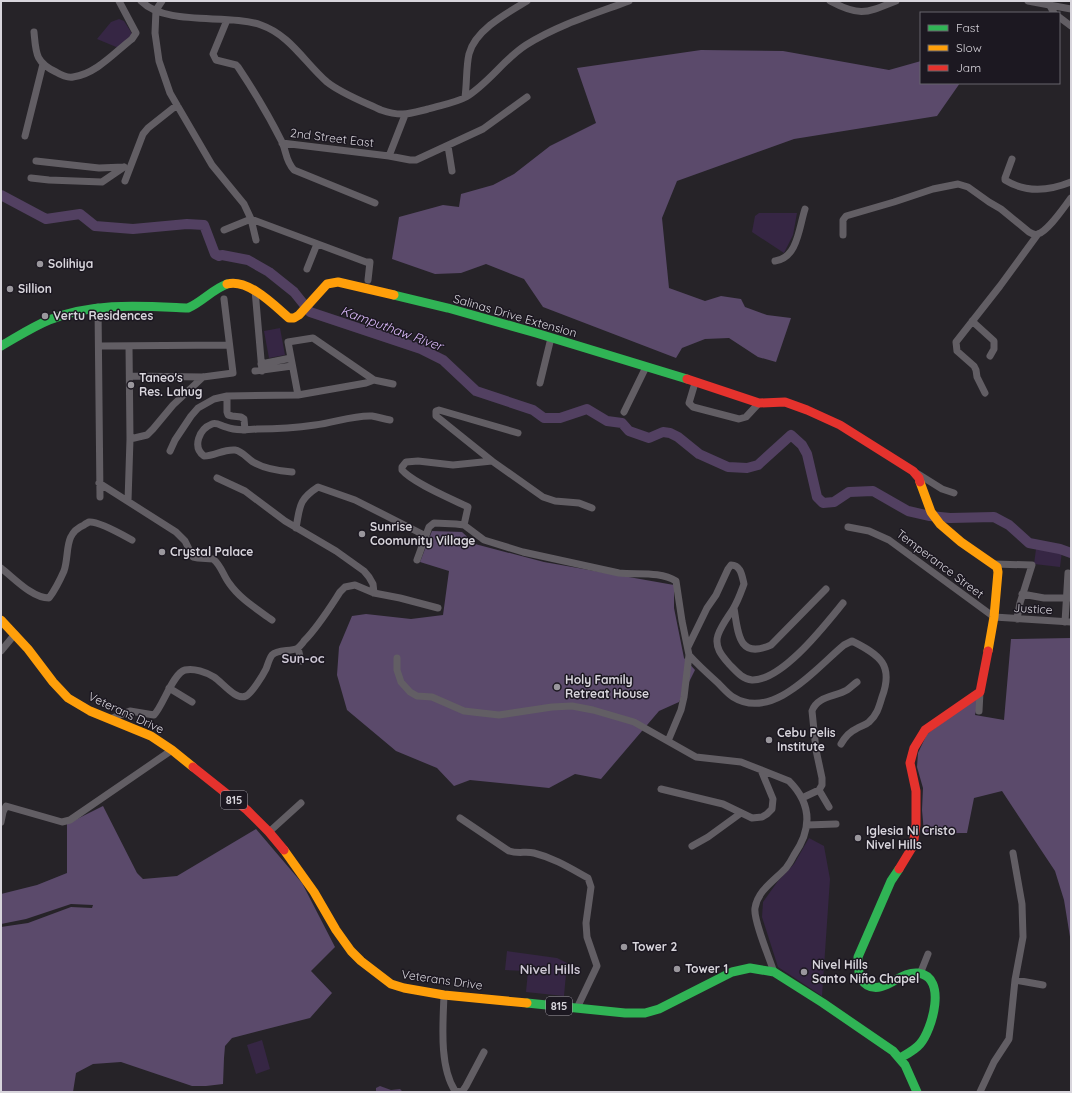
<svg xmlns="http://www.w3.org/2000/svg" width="1072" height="1093" font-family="Quicksand,sans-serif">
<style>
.green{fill:#362644}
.forest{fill:#5b4a6b}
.water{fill:#524061}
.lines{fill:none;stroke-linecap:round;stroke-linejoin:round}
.river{stroke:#524061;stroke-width:10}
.street{stroke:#625e64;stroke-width:7}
.fast{stroke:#30b455;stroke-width:9}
.slow{stroke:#ff9f0a;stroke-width:9}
.jam{stroke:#e5322d;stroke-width:9}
.poi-dot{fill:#9a979d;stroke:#1c1821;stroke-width:1.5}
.labels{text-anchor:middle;stroke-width:3;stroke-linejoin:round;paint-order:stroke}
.shield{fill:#1c1821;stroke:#a09ca4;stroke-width:1}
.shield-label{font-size:11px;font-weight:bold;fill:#d8d5dc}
.street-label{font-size:12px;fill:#d8d5dc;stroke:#1c1821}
.poi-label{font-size:12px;font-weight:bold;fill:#d8d5dc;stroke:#1c1821;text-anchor:start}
.water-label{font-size:13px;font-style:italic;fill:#ddbcfc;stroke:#1c1821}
.neighbourhood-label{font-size:13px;font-weight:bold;fill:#ccc6d3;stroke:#1c1821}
</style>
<rect width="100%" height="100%" fill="#262328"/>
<path class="green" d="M 119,19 L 124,21 L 131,32 L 132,39 L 121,49 L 97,39 L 111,22 Z
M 759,213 L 797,213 L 793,235 L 784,253 L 752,232 L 755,216 Z
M 280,328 L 285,355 L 269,358 L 264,331 Z
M 1036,549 L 1062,552 L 1060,567 L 1034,564 Z
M 809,838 L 824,846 L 830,879 L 822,996 L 778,967 L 762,917 L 763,902 L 778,881 L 794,864 Z
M 507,951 L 557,958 L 567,963 L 564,996 L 526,992 L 528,971 L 505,970 Z
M 262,1040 L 270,1069 L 256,1074 L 247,1045 Z"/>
<path class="forest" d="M 701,50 L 783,51 L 889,70 L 921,61 L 921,83 L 960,83 L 937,116 L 794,139 L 677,181 L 662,218 L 669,288 L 705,301 L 721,296 L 741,299 L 745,307 L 767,315 L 791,318 L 776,362 L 758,357 L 729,338 L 705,339 L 682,348 L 676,358 L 543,307 L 524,279 L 486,264 L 461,273 L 435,274 L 392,259 L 399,217 L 443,205 L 459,207 L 461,194 L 493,185 L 514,174 L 550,146 L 596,123 L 577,68 Z
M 432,531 L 462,532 L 475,544 L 544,562 L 674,585 L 674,608 L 684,658 L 695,670 L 679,702 L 659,711 L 601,779 L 575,774 L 549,788 L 470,780 L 454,786 L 437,768 L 396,751 L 347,710 L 337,675 L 339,647 L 352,616 L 366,614 L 411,619 L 443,615 L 449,571 L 420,562 Z
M 1071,638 L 1071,943 L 1064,900 L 1055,871 L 1002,791 L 974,798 L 967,833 L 924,833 L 922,810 L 923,788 L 917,767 L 918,753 L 927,734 L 976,698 L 978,703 L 975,715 L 1004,720 L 1011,639 Z
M 103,806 L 137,873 L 143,879 L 177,876 L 256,829 L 302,883 L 335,947 L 311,971 L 332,993 L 310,1018 L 232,1038 L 225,1046 L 224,1058 L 223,1084 L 206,1086 L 192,1086 L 121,1062 L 93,1064 L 76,1073 L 73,1092 L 1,1092 L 1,927 L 28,923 L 71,907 L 92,908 L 93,905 L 71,904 L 26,919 L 1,924 L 1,894 L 37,885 L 67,873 L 67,824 Z"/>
<path class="water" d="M 380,1086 L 391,1090 L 400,1089 L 403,1092 L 376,1092 L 376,1088 Z"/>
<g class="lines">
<path class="river" d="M 1,195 L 46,219 L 80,214 L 95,226 L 133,229 L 187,224 L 204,225 L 215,254 L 219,256 L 222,255 L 248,260 L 269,272 L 294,292 L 310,312 L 421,349 L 443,360 L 476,391 L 533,410 L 544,418 L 560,418 L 587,409 L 607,421 L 622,423 L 629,431 L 649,438 L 663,432 L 670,433 L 678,437 L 699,454 L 728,467 L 747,468 L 758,465 L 791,435 L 802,445 L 807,454 L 817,497 L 823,503 L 834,502 L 849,492 L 873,491 L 908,511 L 930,516 L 950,518 L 994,517 L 1009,525 L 1029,543 L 1060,549 L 1071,553"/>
<path class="street" d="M 141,1 C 167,27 228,13 261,25 C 290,35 305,63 327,82 C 342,94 364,102 381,110 C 402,117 408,114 428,109 C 441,105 455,103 466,97 C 489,83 504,59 526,45 C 558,25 594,14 629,1
M 162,1 L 156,10 L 155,33 L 159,61 L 170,93 L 212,165 L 244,204 L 251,219 L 256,240
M 830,1 C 860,17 866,13 896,1
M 1028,1 L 1071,9
M 1049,4 L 1054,13
M 1059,17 L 1071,26
M 227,20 L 213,54 L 216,60 L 236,65 L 238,67 C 254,91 269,116 282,142 C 287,153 285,160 294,170 L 375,203
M 34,32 C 36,53 35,62 56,72 C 61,75 67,78 73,77 C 96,74 115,52 132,39 L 136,33 L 119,1
M 465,97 C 467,83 466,67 469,54 C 475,30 507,13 527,1
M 25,136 L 43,64
M 282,143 L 389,156 L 410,160 L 416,160 L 483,129 L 527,97
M 448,146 L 452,171
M 389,156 L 405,115
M 1012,159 L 1005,178 L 1005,180 C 1026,193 1049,191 1071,182
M 36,161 L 99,168 L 124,167
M 31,178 L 49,180 L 102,182 L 124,167
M 125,181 L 143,134 L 148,128 L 177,105
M 224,230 L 251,219 L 366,262 L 370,262 L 368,280
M 843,235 L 843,220 L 846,216 L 894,202 L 933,189 L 958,184 L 968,187 L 989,202 L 1001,209 L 1029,232 C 1032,234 1035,235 1038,234 C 1049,230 1064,207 1071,198
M 775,261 C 798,258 799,227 805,209
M 307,269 L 317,244
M 255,290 L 262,371
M 98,307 L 100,497
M 972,321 L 994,341 L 994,349 L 990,356
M 99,346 L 229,345
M 261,364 L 291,358
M 255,371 L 292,366
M 130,376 L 203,377 L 233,373 L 224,299
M 540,383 L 551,338
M 695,383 L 689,403 L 693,407 L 739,419 L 746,417 L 759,403
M 985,393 L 977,377 L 976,370 L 974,366 L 957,351 L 956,342 L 1000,286 L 1038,234
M 298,395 L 288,342 L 313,338 L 374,380 L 393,384
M 227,396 L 227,412 L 228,415 L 232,416 L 241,417 L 244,419 L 245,430
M 624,412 L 646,367
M 130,439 L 147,435 L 153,429 L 173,405 L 203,377
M 170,451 L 175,440 L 191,416 L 198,408 L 214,399 L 227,396 L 298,395 L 366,383 L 374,380
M 492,461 L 436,416 L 436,411 L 439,410 L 518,433
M 292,472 C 278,471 265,469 253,462 C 247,458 242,451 235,450 C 223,449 215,456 204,456 C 192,447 199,429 212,424 C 217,422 221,426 226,427 C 236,431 247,430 257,429 C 276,429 295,428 315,425 C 334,423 353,415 372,416 C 378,417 384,419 390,420
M 918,474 L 942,489 L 954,493
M 217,478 L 245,491 L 285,521 L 336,551 L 364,571 L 369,577 L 373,584 L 374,593
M 99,483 L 176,532 L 185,541 L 193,557 L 198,558 L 213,559 C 221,565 223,575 229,583 C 240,599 257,609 272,620
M 128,501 L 130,439 L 129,346
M 464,525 L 468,507 C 452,499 413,483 402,470 L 402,467 L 406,462 L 418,461 L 453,465 L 492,461 L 543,497 L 555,501 L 579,503 L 592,508
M 848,527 L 869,531 L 889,540 L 994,617 L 1071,622
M 296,528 C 300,507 298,500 318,487 L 355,500 L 426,536
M 417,560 L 429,527 L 434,523 L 456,524 L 464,525 L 484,540 L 523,552 L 619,573 C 637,575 660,571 676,581 L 682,621 L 689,655 L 684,697 L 681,710 L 668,741
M 994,564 L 1032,565 L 1020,603 L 1017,619
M 1,568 C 14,578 32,598 49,598 C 55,590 60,580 64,571 C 70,553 63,534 84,525 C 85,524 87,523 89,522 C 99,521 123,535 132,540
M 1022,594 L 1044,598 L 1071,598
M 734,608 C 738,632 738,660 771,645 L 826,589
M 1065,622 L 1068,573
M 688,647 L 707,608 L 716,595 L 728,569 L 731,565 C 741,565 742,576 744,584 C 741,592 738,601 733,609 C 728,617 721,626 718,635 C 714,647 722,656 729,664 C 736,671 742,679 752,680 C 782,681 825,625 843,603
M 298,648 L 301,661
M 1,651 L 15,634
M 689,655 C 698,665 708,674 718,683 C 723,688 728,694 733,697 C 773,722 817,667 844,645 L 852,641 C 880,655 894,665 882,697 C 879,707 877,715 869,722 C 866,725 860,726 856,729 C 849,732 845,737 841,744
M 397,658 L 397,670 L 401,682 L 410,692 L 417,696 L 432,697 L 464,711 L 499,715 L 552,707 L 572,706 L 593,710 L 634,722 L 696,757 L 741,762 L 789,781 C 812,804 812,829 794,855 C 792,859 789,864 786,868 C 774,881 758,890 755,908 C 753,919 770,960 774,972
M 169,688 L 192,702
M 979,711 L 980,692
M 110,719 L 130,711 L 154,715 C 163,706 173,673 185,670 C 194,668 206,672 214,677 C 222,682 236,701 246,696 C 252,693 263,675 266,669 C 268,664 269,659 272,655 C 278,649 291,652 298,648 C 300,646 303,643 304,641 C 318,627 329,609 340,592 L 345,587 L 355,585 L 374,593 L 400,598 L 438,608
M 661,789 L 723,804 L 752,818 L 762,817 L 767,814 L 772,809 L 773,799 L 761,770
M 819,790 L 829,807
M 802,798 L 819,790 L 822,785 L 822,778 L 816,750 L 812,711 C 817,696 835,697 847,690 C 850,688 854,684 857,682
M 460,818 L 509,851 C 518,854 526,851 534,853 C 554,858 570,868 588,878 L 591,887 L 586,923 L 587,937 L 597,966 L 577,1008
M 1,822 L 3,812 L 6,806 L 62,822 L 70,820 L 172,750
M 807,825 L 836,824
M 269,832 L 301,803
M 692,846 L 708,837 L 741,813
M 920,974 L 928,954
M 1015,980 L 1043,985
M 444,995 C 443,1023 439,1066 455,1091 L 462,1092 L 466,1086 L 484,1052
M 980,1092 L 994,1062 L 1009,1039 L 1015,980 L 1023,937 L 1022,904 L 1013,853"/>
<path class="fast" d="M 394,295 L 448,308 L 536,333 L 687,379
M 1,346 C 17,337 32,327 49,320 C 94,302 141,306 188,308 C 202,302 213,289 227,284
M 899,869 L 891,881 L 858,957 C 858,966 858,980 867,985 C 884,995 900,971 918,973 C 948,977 932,1030 920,1044 C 915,1050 907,1054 900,1058
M 527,1003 L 625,1013 L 645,1013 L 659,1009 L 732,972 L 750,968 L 774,972 L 823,1003 L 893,1051 L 905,1065 L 917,1092"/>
<path class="slow" d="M 227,284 C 248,278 275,306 289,318 L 294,318 L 299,315 L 327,284 L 338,282 L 394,295
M 920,482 L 931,512 L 940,524 L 961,542 L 997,567 L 998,572 L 994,617 L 988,651
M 1,620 L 28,649 L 53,682 L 68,698 L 90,711 L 151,736 L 172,750 L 193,767
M 284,850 L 314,892 L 336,930 L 351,951 L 361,961 L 391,984 L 404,988 L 444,995 L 527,1003"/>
<path class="jam" d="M 687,379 L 759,403 L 785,402 L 807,410 L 840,425 L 913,471 L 919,478 L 920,482
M 193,767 L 247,810 L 269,832 L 284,850
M 899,869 L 913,846 L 916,825 L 916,791 L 910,763 L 914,748 L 925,730 L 980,692 L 988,651"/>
</g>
<g class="poi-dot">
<circle cx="40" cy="264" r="4"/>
<circle cx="10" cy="289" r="4"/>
<circle cx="45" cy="316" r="4"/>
<circle cx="131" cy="385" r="4"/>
<circle cx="362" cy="534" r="4"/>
<circle cx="162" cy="552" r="4"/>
<circle cx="557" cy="687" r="4"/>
<circle cx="769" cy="740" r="4"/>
<circle cx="858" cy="838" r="4"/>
<circle cx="624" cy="947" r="4"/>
<circle cx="677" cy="969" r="4"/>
<circle cx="804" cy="972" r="4"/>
</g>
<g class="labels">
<g class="shield">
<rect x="221" y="791" width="26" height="18" rx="3"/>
<rect x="546" y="997" width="26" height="18" rx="3"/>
</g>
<g class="shield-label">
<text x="234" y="804">815</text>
<text x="559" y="1010">815</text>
</g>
<g class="street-label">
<text transform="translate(332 138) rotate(7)" y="4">2nd Street East</text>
<text transform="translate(515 316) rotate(16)" y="4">Salinas Drive Extension</text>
<text transform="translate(940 564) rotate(37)" y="4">Temperance Street</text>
<text transform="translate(1033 609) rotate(3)" y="4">Justice</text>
<text transform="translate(126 713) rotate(25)" y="4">Veterans Drive</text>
<text transform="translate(442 980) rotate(8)" y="4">Veterans Drive</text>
</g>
<g class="poi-label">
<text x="48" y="268">Solihiya</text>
<text x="18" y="293">Sillion</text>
<text x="53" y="320">Vertu Residences</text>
<text x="139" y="382">Taneo's<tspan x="139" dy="14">Res. Lahug</tspan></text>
<text x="370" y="531">Sunrise<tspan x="370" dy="14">Coomunity Village</tspan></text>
<text x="170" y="556">Crystal Palace</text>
<text x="565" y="684">Holy Family<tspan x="565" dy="14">Retreat House</tspan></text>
<text x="777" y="737">Cebu Pelis<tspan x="777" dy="14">Institute</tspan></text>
<text x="866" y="835">Iglesia Ni Cristo<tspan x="866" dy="14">Nivel Hills</tspan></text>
<text x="632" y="951">Tower 2</text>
<text x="812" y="969">Nivel Hills<tspan x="812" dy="14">Santo Niño Chapel</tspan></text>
<text x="685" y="973">Tower 1</text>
</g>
<g class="water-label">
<text transform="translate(392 328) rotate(20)" y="5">Kamputhaw River</text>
</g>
<g class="neighbourhood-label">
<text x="303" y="663">Sun-oc</text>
<text x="550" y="974">Nivel Hills</text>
</g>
</g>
<rect width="1072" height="1093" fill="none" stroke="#d8d5dc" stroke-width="4"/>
<rect x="920" y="12" width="140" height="72" fill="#1c1821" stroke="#67646c"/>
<rect x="928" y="25" width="20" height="6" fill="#30b455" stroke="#67646c"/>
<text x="956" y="32" font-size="12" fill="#d8d5dc">Fast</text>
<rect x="928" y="45" width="20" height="6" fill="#ff9f0a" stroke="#67646c"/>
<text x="956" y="52" font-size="12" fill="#d8d5dc">Slow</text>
<rect x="928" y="65" width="20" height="6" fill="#e5322d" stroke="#67646c"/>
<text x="956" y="72" font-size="12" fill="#d8d5dc">Jam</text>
</svg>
